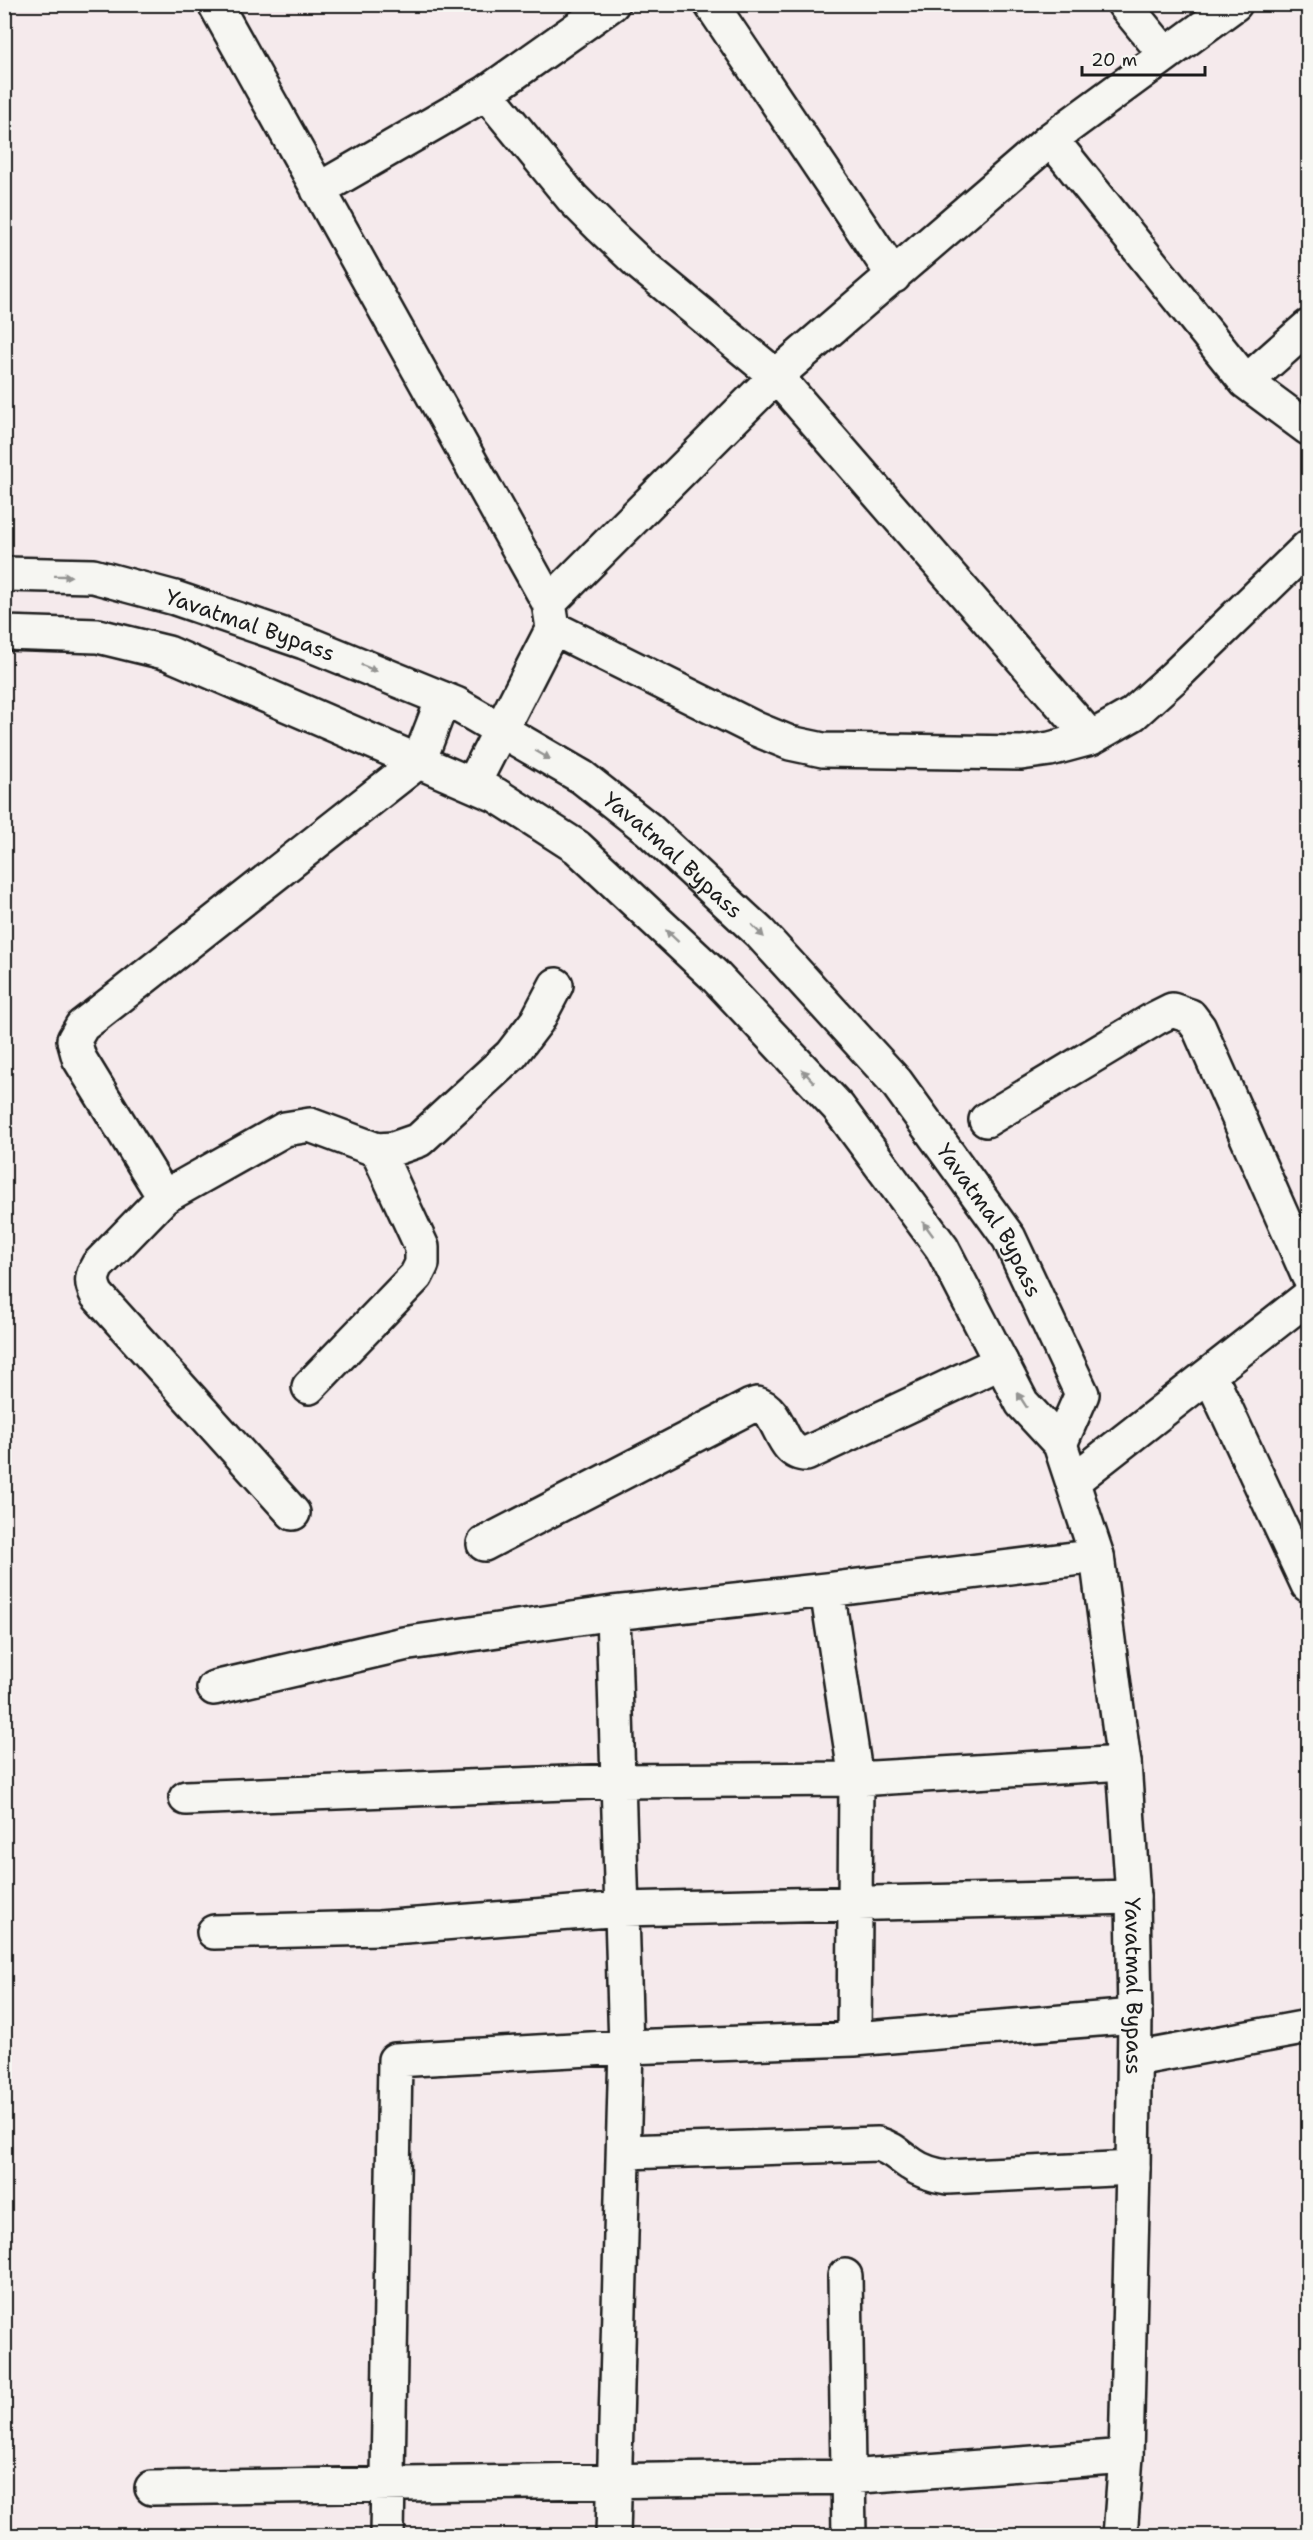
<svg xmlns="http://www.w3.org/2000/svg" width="1313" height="2540" font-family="'Shantell Sans',sans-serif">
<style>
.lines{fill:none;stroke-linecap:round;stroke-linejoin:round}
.minor-casing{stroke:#1c1c1c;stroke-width:38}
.primary-casing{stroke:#1c1c1c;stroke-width:38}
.minor{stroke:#f6f6f2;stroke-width:33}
.primary{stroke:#f6f6f2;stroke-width:33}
.oneway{fill:#949492}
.labels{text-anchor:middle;stroke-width:5;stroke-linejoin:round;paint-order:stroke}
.street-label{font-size:22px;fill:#1c1c1c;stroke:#f6f6f2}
</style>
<rect width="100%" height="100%" fill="#f5eaec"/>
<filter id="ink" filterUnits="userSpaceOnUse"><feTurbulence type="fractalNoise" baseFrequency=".0167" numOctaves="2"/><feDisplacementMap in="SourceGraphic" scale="12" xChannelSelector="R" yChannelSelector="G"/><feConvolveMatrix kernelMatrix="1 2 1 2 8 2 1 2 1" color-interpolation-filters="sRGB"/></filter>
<g filter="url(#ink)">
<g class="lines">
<g class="minor-casing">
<path id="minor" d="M 215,4 L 549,603 L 553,628 L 473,784
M 711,4 L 894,276
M 1124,4 L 1165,54
M 486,93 L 573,199 L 601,227 L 639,263 L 776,376 L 1091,738
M 1051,139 L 1246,382 L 1308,428
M 318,190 L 486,93 L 612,4
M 1246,382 L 1308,327
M 549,603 L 776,376 L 1051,139 L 1235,4
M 553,628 L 756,729 L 790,743 L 823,750 L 1021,753 L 1050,749 L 1091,738 L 1133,714 L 1174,677 L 1308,547
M 986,1120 L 1156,1018 L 1172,1010 L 1190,1016 L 1199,1028 L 1308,1275
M 164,1197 L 79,1058 L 74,1040 L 82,1026 L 95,1016 L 419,761 L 443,699
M 1210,1375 L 1308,1585
M 309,1387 L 416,1276 L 422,1264 L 422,1247 L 377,1150
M 1073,1481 L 1308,1297
M 293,1513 L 97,1295 C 91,1283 91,1277 98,1265 L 164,1197 L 285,1129 L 310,1125 L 377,1150 L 393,1149 L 419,1140 L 511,1055 L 537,1021 L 556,985
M 484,1544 L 751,1406 L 757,1404 C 782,1411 779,1454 806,1454 L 1001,1362
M 827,1590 L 856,1779 L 854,2039
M 613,1613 L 626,2047 L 613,2536
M 214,1688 L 403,1644 L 613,1613 L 827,1590 L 1097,1556
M 186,1798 L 618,1781 L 856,1779 L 1124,1763
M 214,1932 L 379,1928 L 622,1909 L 1133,1897
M 1135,2059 L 1308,2027
M 624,2152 L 878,2144 C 892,2148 899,2156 911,2164 C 922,2172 934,2175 947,2177 L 1133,2168
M 845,2276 L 849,2536
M 152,2488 L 848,2477 L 1126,2456
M 387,2536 L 395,2060 L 626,2047 L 854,2039 L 1135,2016"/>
</g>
<g class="primary-casing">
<g id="primary">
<path id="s1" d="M 4,574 L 93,576 L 175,598 L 304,642 L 456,704 L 582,777 L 648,829 L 759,932 L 896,1082 L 1009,1238 L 1082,1394 L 1060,1444"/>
<path id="s2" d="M 4,633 L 98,636 L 168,653 L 496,795 L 577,847 L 714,975 L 838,1107 L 942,1248 L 1022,1403 L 1060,1444 L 1097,1556 L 1124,1763 L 1133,1897 L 1135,2016 L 1133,2168 L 1126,2456 L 1120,2536"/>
</g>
</g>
<use href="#minor" class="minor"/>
<use href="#primary" class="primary"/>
</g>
<defs><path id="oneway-solid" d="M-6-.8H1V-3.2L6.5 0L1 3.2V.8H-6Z" transform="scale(1.5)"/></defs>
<g class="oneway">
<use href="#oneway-solid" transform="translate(63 576) rotate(1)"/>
<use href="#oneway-solid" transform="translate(369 668) rotate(22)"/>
<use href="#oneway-solid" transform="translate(543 755) rotate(30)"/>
<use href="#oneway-solid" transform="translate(758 931) rotate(45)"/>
<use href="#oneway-solid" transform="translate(672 936) rotate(-137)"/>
<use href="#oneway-solid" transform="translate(808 1076) rotate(-133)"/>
<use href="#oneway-solid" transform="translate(928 1229) rotate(-126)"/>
<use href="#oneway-solid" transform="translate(1022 1400) rotate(-123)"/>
</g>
</g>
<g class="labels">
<g class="street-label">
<text dy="8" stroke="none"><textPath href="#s1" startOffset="254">Yavatmal Bypass</textPath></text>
<text dy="8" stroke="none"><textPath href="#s1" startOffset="740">Yavatmal Bypass</textPath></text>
<text dy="8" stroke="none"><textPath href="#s1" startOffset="1226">Yavatmal Bypass</textPath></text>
<text dy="8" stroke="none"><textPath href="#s2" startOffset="1944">Yavatmal Bypass</textPath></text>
</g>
</g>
<rect width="1313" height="2540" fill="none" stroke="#f6f6f2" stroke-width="24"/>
<rect x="12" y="12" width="1289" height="2516" fill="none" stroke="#1c1c1c" stroke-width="2" filter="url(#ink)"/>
<path d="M1082 66v9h123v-9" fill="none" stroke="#1c1c1c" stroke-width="3"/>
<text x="1091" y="66" font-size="18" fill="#1c1c1c" stroke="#f6f6f2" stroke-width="4.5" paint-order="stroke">20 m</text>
</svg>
